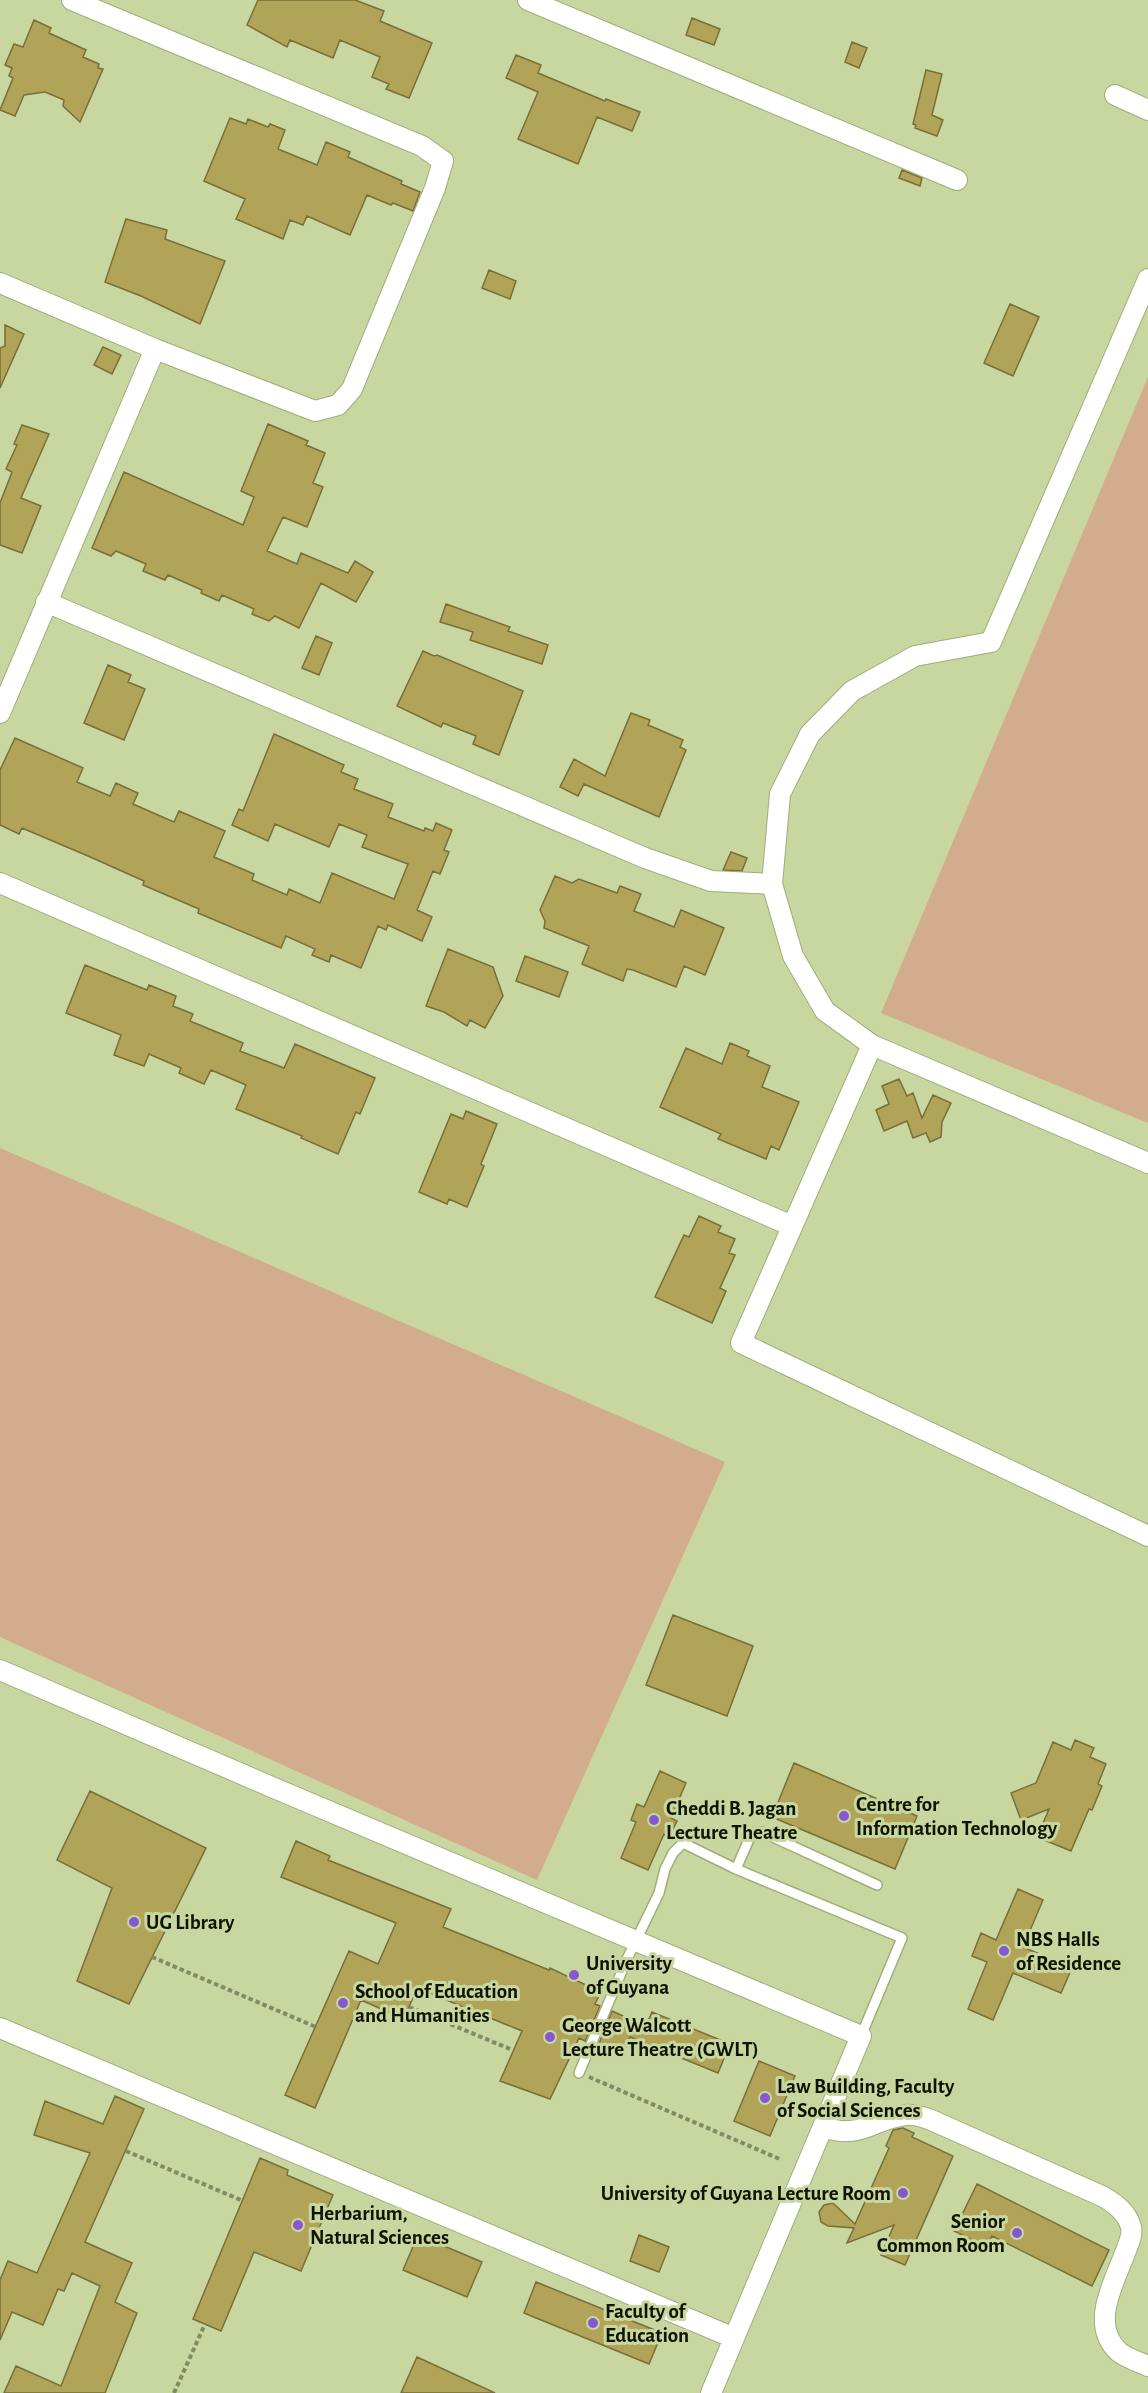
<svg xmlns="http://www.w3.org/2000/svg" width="1148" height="2393" font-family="'Alegreya Sans',sans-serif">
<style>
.green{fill:#d3ac8e}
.building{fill:#b1a357;stroke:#786f39;stroke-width:1.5}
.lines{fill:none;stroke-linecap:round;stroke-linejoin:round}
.lane-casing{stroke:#a1ad78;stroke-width:12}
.street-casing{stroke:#a1ad78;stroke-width:22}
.path{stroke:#818b62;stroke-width:4;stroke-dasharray:4.5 3;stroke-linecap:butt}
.lane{stroke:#fff;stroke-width:9}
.street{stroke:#fff;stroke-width:20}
.poi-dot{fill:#8757cf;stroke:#c8d69f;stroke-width:2}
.labels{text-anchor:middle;stroke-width:6;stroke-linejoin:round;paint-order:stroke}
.poi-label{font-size:21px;font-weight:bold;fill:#101402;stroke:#c8d69f;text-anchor:start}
</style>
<rect width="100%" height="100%" fill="#c8d69f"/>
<path class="green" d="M 1148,377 L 1148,1123 L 881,1013 Z
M 0,1148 L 725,1462 L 537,1880 L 0,1637 Z"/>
<path class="building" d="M 258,0 L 355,0 L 384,11 L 380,21 L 432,43 L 409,98 L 386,89 L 389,84 L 372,77 L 380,57 L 340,40 L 333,58 L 290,40 L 287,47 L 247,25 Z
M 692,18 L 720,29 L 714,45 L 686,35 Z
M 34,20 L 51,28 L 49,33 L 86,50 L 83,57 L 99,64 L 98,68 L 103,69 L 80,122 L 63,106 L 64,100 L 45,92 L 24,95 L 15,116 L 0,110 L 13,78 L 9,76 L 12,68 L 5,65 L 14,44 L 23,47 Z
M 852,42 L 867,48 L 859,68 L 845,62 Z
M 516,55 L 541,65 L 538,73 L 605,101 L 606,99 L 640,112 L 632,131 L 597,117 L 578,164 L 518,139 L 538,92 L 506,78 Z
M 926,70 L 942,74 L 932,115 L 943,120 L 937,136 L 915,128 L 916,125 L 913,124 Z
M 230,118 L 246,124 L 248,119 L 268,127 L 270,124 L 285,130 L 278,149 L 317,165 L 326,142 L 350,152 L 348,157 L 402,181 L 401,184 L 420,192 L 413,211 L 393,203 L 391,205 L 367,195 L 350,235 L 307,216 L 303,225 L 290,220 L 283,239 L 236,219 L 245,199 L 204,181 Z
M 902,170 L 922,178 L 920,186 L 899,178 Z
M 126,219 L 167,230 L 165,239 L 225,261 L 200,324 L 141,296 L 105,282 Z
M 489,270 L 516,281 L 510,299 L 482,288 Z
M 1010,304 L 1039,317 L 1013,376 L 984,363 Z
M 5,325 L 24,334 L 0,388 L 0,348 L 5,346 Z
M 103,347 L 121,355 L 112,374 L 94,365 Z
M 268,424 L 308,441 L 306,445 L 325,453 L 313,483 L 323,487 L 307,527 L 283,517 L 267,551 L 297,564 L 301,553 L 348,573 L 355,561 L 373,572 L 356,602 L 321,583 L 299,628 L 275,616 L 269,621 L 252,614 L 254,609 L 222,595 L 219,601 L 201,593 L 202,590 L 168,575 L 165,580 L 143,571 L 146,564 L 116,551 L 111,556 L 92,548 L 124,472 L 243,525 L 254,497 L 241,491 Z
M 22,425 L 49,434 L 21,498 L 41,506 L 22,553 L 0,545 L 0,503 L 12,472 L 6,469 L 17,445 L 14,444 Z
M 446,604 L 510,627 L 508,631 L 548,645 L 542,664 L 470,640 L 473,632 L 440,622 Z
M 316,636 L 332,643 L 319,675 L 302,668 Z
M 423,651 L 434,656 L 437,655 L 523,691 L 499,755 L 473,744 L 476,736 L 443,723 L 441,727 L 397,706 Z
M 108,665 L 131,675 L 128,682 L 145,689 L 124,740 L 84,723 Z
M 631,713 L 650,720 L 648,725 L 683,740 L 680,747 L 686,750 L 659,817 L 584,784 L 578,796 L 560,787 L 574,759 L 605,776 Z
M 274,734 L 344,765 L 341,772 L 358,779 L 354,789 L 393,804 L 388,817 L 424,831 L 425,828 L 433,831 L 436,823 L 452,830 L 444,850 L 449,852 L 440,874 L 433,871 L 417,910 L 432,917 L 422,941 L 388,925 L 386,930 L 378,926 L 361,968 L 331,955 L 329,962 L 312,955 L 315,949 L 286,936 L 281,948 L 198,913 L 199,909 L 143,885 L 144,881 L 88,856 L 22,828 L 19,834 L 0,825 L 0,770 L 15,738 L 83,768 L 77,782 L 110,796 L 116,783 L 138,793 L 133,804 L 174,822 L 179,811 L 225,831 L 214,857 L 254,874 L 252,880 L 287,895 L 289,889 L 320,903 L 332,873 L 394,899 L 408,864 L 362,847 L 367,835 L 339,824 L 329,847 L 275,824 L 268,841 L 232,825 L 239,809 L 243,811 Z
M 731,852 L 747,858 L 742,871 L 723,870 Z
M 555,876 L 572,883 L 579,879 L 617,893 L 620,886 L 641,894 L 634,911 L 674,927 L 681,910 L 724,928 L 705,975 L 684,966 L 676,987 L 633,970 L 627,969 L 623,981 L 582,964 L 589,946 L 544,928 L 545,921 L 540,910 Z
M 448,949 L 493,967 L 503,996 L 485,1028 L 470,1020 L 467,1026 L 444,1012 L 426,1006 Z
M 525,956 L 568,972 L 559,997 L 516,981 Z
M 85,965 L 147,990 L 149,985 L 176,996 L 173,1006 L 193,1014 L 190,1021 L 243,1043 L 240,1051 L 284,1068 L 295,1044 L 375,1078 L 360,1114 L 356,1112 L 338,1154 L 301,1138 L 302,1136 L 236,1109 L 246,1085 L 211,1070 L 204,1084 L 179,1073 L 181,1068 L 149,1054 L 144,1066 L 114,1055 L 121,1035 L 66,1013 Z
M 730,1043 L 749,1051 L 747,1056 L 770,1066 L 762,1087 L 799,1102 L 779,1150 L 771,1146 L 766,1159 L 718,1139 L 721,1134 L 660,1107 L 686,1048 L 722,1064 Z
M 899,1079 L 907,1096 L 913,1093 L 922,1118 L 933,1095 L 951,1103 L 942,1122 L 941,1137 L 930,1142 L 926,1133 L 913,1138 L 907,1121 L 884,1131 L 876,1110 L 889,1104 L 882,1086 Z
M 466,1111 L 497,1124 L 481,1164 L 484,1166 L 467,1207 L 449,1199 L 447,1204 L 419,1192 L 451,1114 L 463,1119 Z
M 699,1216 L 721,1226 L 718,1232 L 735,1239 L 729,1253 L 735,1255 L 720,1288 L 726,1291 L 712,1323 L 655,1297 L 684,1235 L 689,1237 Z
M 673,1615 L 753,1646 L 727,1716 L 646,1685 Z
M 1075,1740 L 1094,1748 L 1090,1757 L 1106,1764 L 1098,1784 L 1102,1786 L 1092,1810 L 1089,1809 L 1071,1851 L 1037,1837 L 1049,1809 L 1021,1820 L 1011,1793 L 1036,1783 L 1053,1742 L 1071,1750 Z
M 794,1763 L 917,1816 L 895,1869 L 772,1817 Z
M 660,1771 L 686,1783 L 671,1818 L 677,1821 L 669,1837 L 664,1834 L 648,1870 L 621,1858 L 636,1822 L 631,1820 L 637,1804 L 644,1807 Z
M 90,1791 L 206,1848 L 129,2004 L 77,1981 L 112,1888 L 57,1860 Z
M 296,1841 L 330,1856 L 328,1860 L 451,1909 L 443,1927 L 549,1970 L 550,1968 L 601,1992 L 595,2004 L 600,2006 L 585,2041 L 579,2038 L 550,2099 L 500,2081 L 522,2031 L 417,1988 L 404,2019 L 361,2000 L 315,2108 L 285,2095 L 349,1951 L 378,1964 L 396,1923 L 281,1877 Z
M 1018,1889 L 1043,1900 L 1023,1947 L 1072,1968 L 1061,1993 L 1013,1973 L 993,2020 L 968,2009 L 987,1962 L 972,1956 L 981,1933 L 996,1940 Z
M 612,2011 L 646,2026 L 652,2012 L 730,2044 L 718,2073 L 630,2037 L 622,2056 L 598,2046 Z
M 759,2061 L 795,2076 L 770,2136 L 734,2121 Z
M 115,2096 L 144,2109 L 85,2242 L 132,2263 L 115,2302 L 137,2313 L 105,2393 L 4,2393 L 16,2366 L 61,2386 L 100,2286 L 72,2273 L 64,2291 L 58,2289 L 43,2325 L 12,2312 L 0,2340 L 0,2280 L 8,2261 L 37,2273 L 90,2153 L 34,2135 L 45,2101 L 103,2124 Z
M 903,2128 L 914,2133 L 912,2137 L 953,2156 L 905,2265 L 881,2255 L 894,2225 L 847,2243 L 854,2228 L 828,2226 L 821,2222 L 819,2212 L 824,2205 L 833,2203 L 855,2224 L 889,2148 L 886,2146 L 893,2130 Z
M 260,2158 L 288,2170 L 287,2175 L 333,2195 L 301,2271 L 254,2252 L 221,2331 L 193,2319 Z
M 977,2184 L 1109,2250 L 1092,2286 L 992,2236 L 986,2247 L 954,2231 Z
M 418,2235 L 482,2262 L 467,2297 L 403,2270 Z
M 639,2235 L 669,2247 L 659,2272 L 630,2261 Z
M 536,2282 L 662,2333 L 649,2364 L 524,2313 Z
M 417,2357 L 495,2393 L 401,2393 Z"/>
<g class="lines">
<g class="lane-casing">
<path id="lane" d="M 736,1869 L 750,1837 L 754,1833 L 762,1832 L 877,1885
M 579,2073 L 627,1959 L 659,1893 L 665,1869 L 673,1853 L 683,1843 L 736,1869 L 902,1938 L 861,2036"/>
</g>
<g class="street-casing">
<path id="street" d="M 528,0 L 957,180
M 1115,95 L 1148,110
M 1148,279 L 991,642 L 915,656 L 852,691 L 810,734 L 780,794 L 772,884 L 793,956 L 825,1011 L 872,1045 L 1148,1163
M 0,283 L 155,349 L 315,411 L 338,405 L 352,389 L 435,188 L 443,161 L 422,146 L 72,0
M 46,602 L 645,858 L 711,881 L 772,884
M 0,713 L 155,349
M 0,883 L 792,1226
M 872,1045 L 741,1343 L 1148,1536
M 0,1670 L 274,1788 L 861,2036 L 711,2393
M 0,2028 L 734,2338
M 823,2127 C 862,2140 871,2119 906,2115 C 913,2114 922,2117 929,2119 L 1104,2197 C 1115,2204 1127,2212 1131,2227 C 1133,2236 1128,2245 1125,2253 C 1114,2283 1089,2325 1119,2352 C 1126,2358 1139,2362 1148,2366"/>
</g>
<path class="path" d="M 152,1957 L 316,2027
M 409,2007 L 510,2049
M 589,2077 L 782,2160
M 126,2151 L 243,2201
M 174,2393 L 205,2324"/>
<use href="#lane" class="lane"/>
<use href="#street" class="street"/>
</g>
<g class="poi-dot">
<circle cx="844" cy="1816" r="6"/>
<circle cx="654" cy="1820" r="6"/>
<circle cx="134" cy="1922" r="6"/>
<circle cx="1004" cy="1951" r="6"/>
<circle cx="574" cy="1975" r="6"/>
<circle cx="343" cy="2003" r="6"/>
<circle cx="550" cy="2037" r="6"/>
<circle cx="765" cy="2098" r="6"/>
<circle cx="903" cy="2193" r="6"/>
<circle cx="298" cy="2225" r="6"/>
<circle cx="1017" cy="2233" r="6"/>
<circle cx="593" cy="2323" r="6"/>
</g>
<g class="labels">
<g class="poi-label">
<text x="856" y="1811">Centre for<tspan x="856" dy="24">Information Technology</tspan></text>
<text x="666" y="1815">Cheddi B. Jagan<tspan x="666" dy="24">Lecture Theatre</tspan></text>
<text x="146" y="1929">UG Library</text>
<text x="1016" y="1946">NBS Halls<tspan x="1016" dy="24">of Residence</tspan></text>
<text x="586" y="1970">University<tspan x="586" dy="24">of Guyana</tspan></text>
<text x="355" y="1998">School of Education<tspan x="355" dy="24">and Humanities</tspan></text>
<text x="562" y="2032">George Walcott<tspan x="562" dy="24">Lecture Theatre (GWLT)</tspan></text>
<text x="777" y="2093">Law Building, Faculty<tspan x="777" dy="24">of Social Sciences</tspan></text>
<text x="891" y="2200" text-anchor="end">University of Guyana Lecture Room</text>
<text x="310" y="2220">Herbarium,<tspan x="310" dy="24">Natural Sciences</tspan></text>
<text x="1005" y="2228" text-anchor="end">Senior<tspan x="1005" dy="24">Common Room</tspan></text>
<text x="605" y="2318">Faculty of<tspan x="605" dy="24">Education</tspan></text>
</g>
</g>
</svg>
